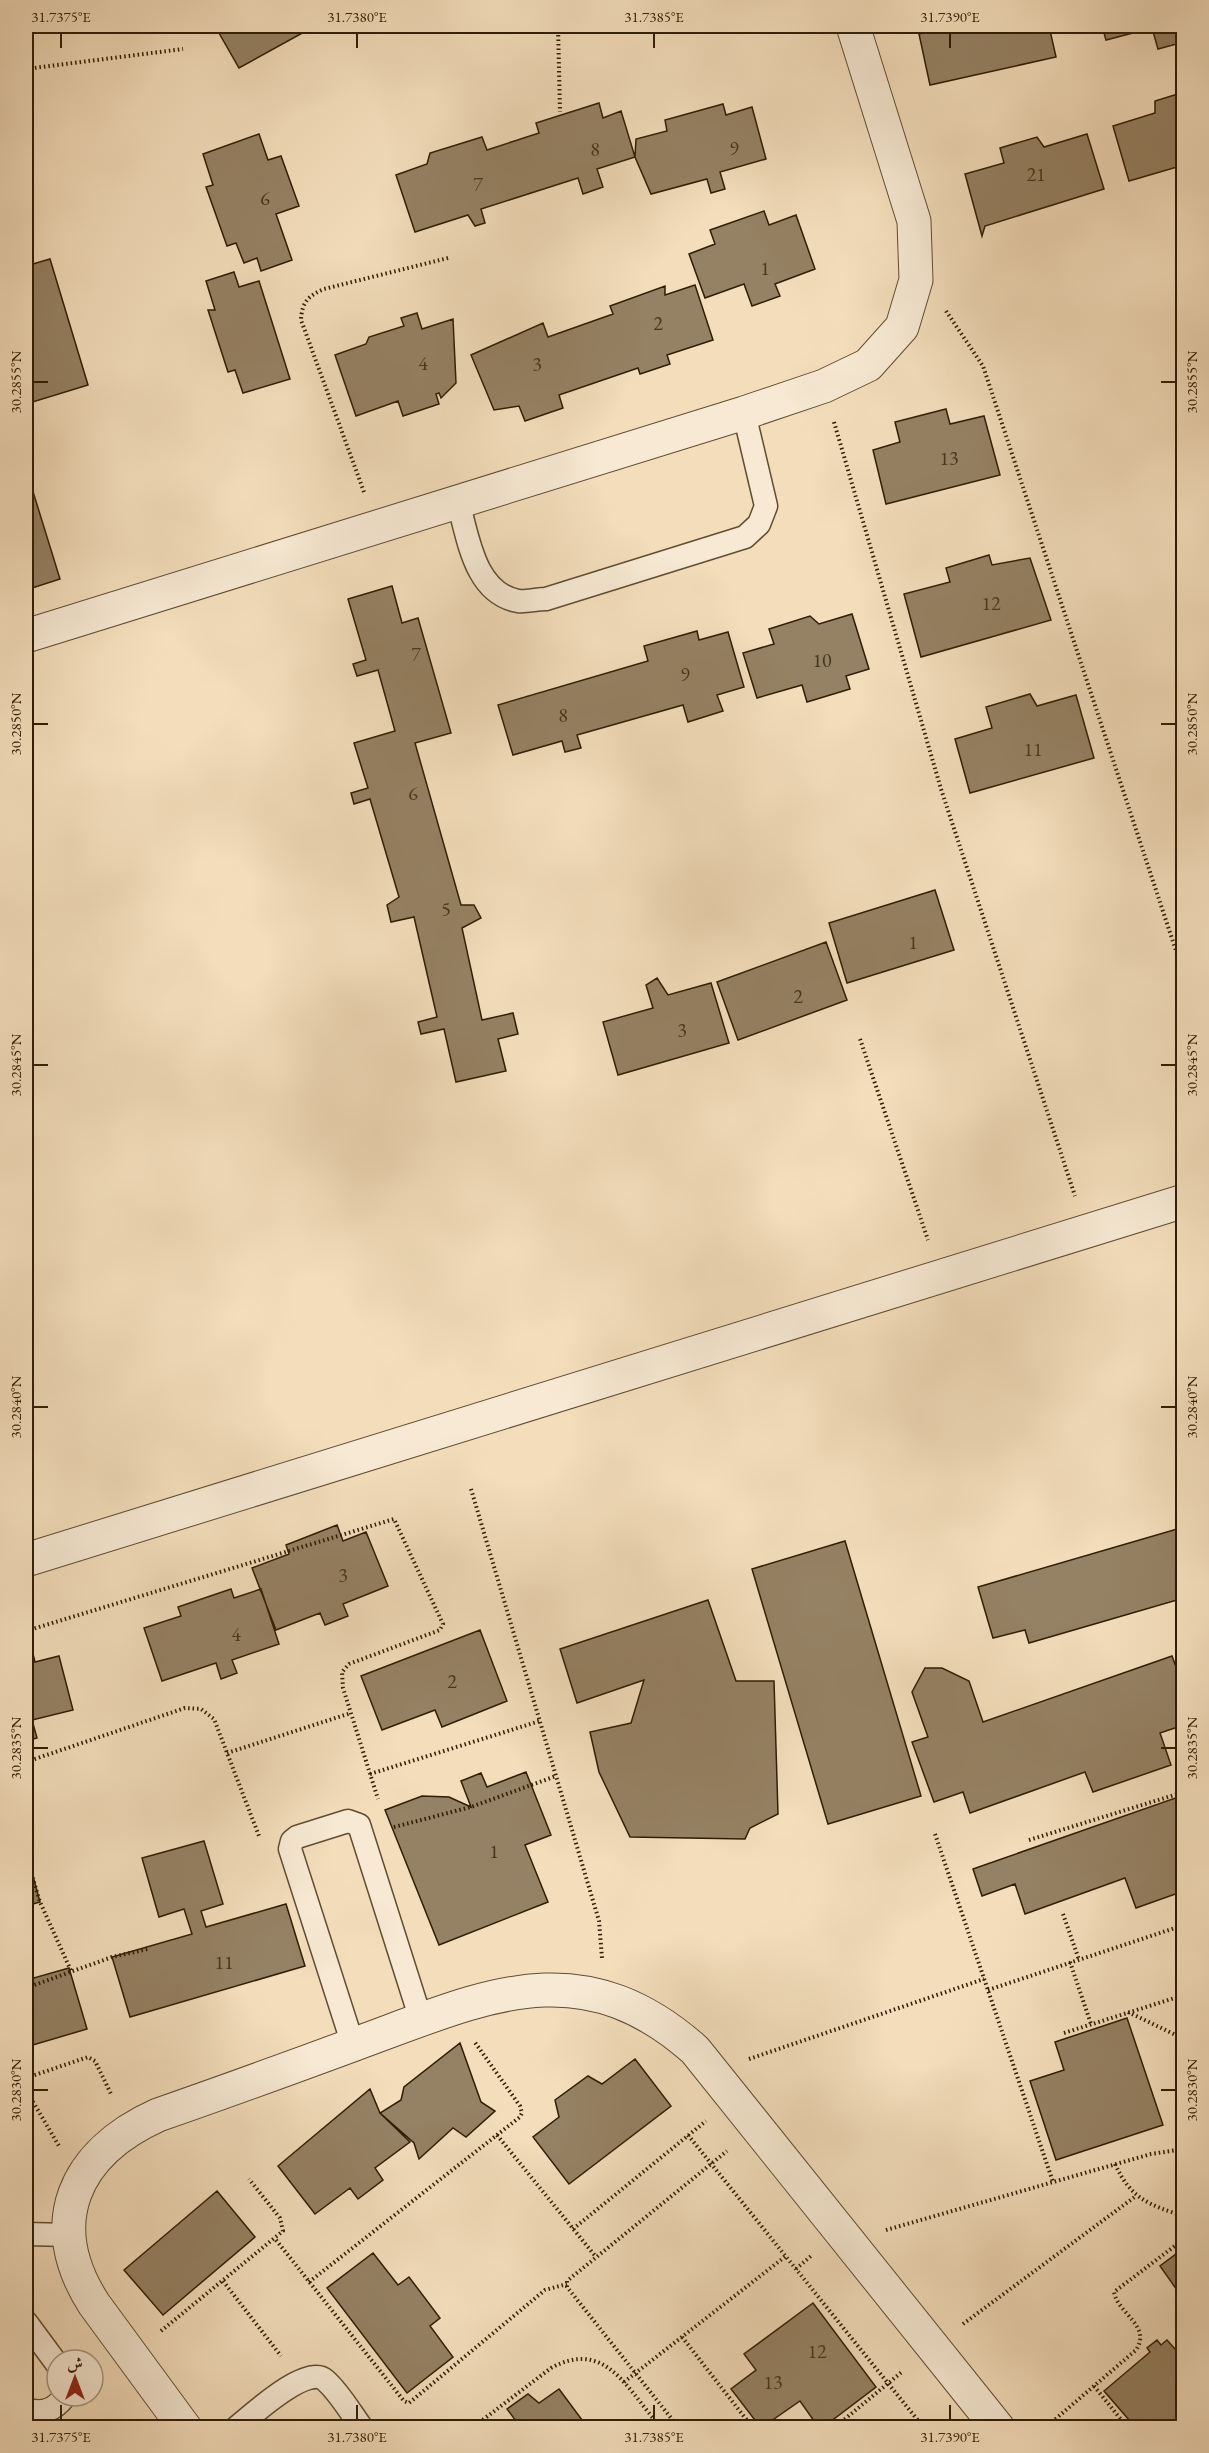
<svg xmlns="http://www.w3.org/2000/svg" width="1209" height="2453" font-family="'EB Garamond',Amiri,serif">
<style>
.building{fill:#958163;stroke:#2f1d04;stroke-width:1.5}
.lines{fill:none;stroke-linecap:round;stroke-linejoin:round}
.lane-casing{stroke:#604d32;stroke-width:25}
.street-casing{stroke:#604d32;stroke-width:35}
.path{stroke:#2f1d04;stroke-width:4;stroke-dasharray:1.5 3;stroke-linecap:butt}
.lane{stroke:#f7e9d3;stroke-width:22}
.street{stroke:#f7e9d3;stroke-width:33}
.ticks{fill:none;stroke:#2f1d04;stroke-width:2}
.labels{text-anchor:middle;stroke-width:6;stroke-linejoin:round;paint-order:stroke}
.number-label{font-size:20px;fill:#48361c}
.neatline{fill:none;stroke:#2f1d04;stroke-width:2}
.ticks-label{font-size:15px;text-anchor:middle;fill:#2f1d04}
</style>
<rect width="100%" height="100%" fill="#f3ddbb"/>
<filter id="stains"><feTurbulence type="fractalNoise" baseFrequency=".00333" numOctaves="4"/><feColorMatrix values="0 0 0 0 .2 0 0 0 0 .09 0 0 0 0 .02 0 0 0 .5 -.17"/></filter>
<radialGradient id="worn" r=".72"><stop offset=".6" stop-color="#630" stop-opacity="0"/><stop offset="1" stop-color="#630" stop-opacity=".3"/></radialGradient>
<path class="building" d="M 215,26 L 315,26 L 239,68 Z
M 956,26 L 1049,26 L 1056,57 L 930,85 L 919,34 Z
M 1102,26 L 1184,26 L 1184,42 L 1158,49 L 1152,28 L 1106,40 Z
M 1184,92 L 1184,165 L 1129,181 L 1113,126 L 1155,113 L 1155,101 Z
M 599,103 L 603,118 L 621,111 L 635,157 L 597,169 L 603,187 L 583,194 L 578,178 L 481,209 L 485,223 L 475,226 L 468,215 L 415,232 L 396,175 L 427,164 L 430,153 L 482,137 L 487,150 L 539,133 L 536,123 Z
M 723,104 L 726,115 L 752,107 L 766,159 L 720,172 L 725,189 L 711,193 L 707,179 L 651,194 L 635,157 L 636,139 L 667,131 L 665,120 Z
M 259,134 L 268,160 L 281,156 L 299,206 L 276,214 L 292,260 L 261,271 L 257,258 L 244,263 L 236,243 L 227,246 L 206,187 L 213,185 L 203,154 Z
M 1087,134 L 1104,189 L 985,226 L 982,236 L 965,174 L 1004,163 L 1000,148 L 1037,137 L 1044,147 Z
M 764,211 L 769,225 L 796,215 L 815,269 L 775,284 L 780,296 L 752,306 L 744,284 L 705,298 L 689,254 L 715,244 L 710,230 Z
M 50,259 L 88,385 L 26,404 L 26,266 Z
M 234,272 L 239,287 L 259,281 L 290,379 L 243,393 L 235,370 L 228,372 L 208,310 L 215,310 L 206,281 Z
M 695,285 L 713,340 L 667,355 L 670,364 L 640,374 L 638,368 L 559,395 L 563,408 L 525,421 L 519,406 L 494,410 L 471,355 L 543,323 L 548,337 L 613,314 L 610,306 L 665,286 L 665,295 Z
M 417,313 L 422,329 L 453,319 L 456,383 L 441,398 L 439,393 L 436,394 L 439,404 L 403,416 L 398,401 L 356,416 L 335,355 L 366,344 L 369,337 L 404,326 L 401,318 Z
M 946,409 L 950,424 L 984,416 L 1000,475 L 886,504 L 873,450 L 900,442 L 895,422 Z
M 26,469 L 60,579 L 26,590 Z
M 989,555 L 992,565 L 1030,558 L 1051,620 L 921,657 L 904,594 L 950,582 L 946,568 Z
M 392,586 L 402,623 L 418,618 L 451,733 L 415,743 L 461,905 L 474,905 L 481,918 L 462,928 L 482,1020 L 513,1013 L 518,1034 L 498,1039 L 506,1071 L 456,1082 L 444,1029 L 421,1034 L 418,1022 L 437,1017 L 414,917 L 391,922 L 387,905 L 399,897 L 370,799 L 354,804 L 351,793 L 368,788 L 354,743 L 395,731 L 378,670 L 357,676 L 353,664 L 366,660 L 348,599 Z
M 852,614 L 869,669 L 846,676 L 850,689 L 807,702 L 802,685 L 757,698 L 743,653 L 774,644 L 769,629 L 810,616 L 819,624 Z
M 697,631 L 699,640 L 728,632 L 744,687 L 717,695 L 723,711 L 688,722 L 683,705 L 577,735 L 581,748 L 565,752 L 562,741 L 513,755 L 498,705 L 648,661 L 644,646 Z
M 1030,694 L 1037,706 L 1076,695 L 1094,758 L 970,793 L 955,739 L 992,728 L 986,707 Z
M 935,890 L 954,950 L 847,983 L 829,923 Z
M 826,942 L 847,1000 L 738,1040 L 717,982 Z
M 657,978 L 668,995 L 711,983 L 729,1043 L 618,1075 L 603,1022 L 653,1008 L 646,985 Z
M 337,1525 L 343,1541 L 366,1532 L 388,1586 L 343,1604 L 348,1616 L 325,1625 L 320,1613 L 276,1630 L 252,1568 L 289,1554 L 286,1545 Z
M 1184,1527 L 1184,1598 L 1029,1643 L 1025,1630 L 993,1638 L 978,1587 Z
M 845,1541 L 921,1796 L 828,1824 L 752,1569 Z
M 231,1589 L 234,1598 L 261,1589 L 279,1644 L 232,1660 L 237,1673 L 221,1679 L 216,1663 L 162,1681 L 144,1628 L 181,1616 L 178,1607 Z
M 708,1600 L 736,1681 L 774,1681 L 778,1814 L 750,1828 L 745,1839 L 630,1837 L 599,1772 L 590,1732 L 631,1723 L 644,1680 L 577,1703 L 560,1649 Z
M 480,1630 L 507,1701 L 442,1727 L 435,1710 L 382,1730 L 361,1676 Z
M 32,1650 L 35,1662 L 59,1656 L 73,1710 L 32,1720 L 37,1738 L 26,1741 L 26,1652 Z
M 1172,1656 L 1184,1688 L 1184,1725 L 1160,1733 L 1171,1765 L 1093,1792 L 1085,1772 L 970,1813 L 963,1792 L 934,1802 L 912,1742 L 928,1737 L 912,1692 L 925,1668 L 942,1668 L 969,1681 L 983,1722 Z
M 526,1772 L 551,1835 L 525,1845 L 548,1902 L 439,1945 L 385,1810 L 422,1796 L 449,1797 L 471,1807 L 461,1781 L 481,1773 L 487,1787 Z
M 1184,1795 L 1184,1891 L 1136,1908 L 1125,1878 L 1025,1914 L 1015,1884 L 982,1896 L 973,1869 Z
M 204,1841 L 223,1904 L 201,1911 L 206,1927 L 286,1904 L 305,1966 L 130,2017 L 112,1957 L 192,1934 L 184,1909 L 159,1917 L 142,1858 Z
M 26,1850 L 40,1902 L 26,1906 Z
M 26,1967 L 34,1978 L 69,1968 L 87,2029 L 26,2047 Z
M 1127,2018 L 1163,2125 L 1056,2160 L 1030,2081 L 1064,2070 L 1055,2042 Z
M 460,2043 L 481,2102 L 495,2111 L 466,2137 L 453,2128 L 419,2159 L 414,2143 L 380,2113 L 401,2100 L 404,2087 Z
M 635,2059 L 671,2106 L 569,2184 L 533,2137 L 559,2117 L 555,2100 L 588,2076 L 602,2084 Z
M 370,2089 L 380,2113 L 410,2142 L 375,2168 L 383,2180 L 358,2199 L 350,2188 L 315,2214 L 278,2166 Z
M 217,2191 L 255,2237 L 163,2315 L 124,2270 Z
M 1184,2248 L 1184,2300 L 1160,2266 Z
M 373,2253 L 398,2285 L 409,2277 L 440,2318 L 430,2326 L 453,2357 L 407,2393 L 327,2288 Z
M 813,2303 L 876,2387 L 822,2428 L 819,2428 L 800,2401 L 761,2428 L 731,2389 L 756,2370 L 744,2354 Z
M 1157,2340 L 1161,2345 L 1167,2340 L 1184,2359 L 1184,2428 L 1136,2428 L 1104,2391 L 1150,2352 L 1147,2348 Z
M 559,2389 L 588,2428 L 515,2428 L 519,2425 L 507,2409 L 528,2394 L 539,2403 Z"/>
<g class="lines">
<g class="lane-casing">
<path id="lane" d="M 458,502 C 468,536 474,593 518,601 C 526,602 537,599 546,599 L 745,537 L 759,524 L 766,506 L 744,413
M 353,2045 L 290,1849 L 292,1841 L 297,1837 L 348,1821 L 359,1825 L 421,2020
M 26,2234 L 69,2235
M 26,2322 L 57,2364
M 26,2409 C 42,2415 55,2410 65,2396
M 236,2428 C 252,2415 307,2364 325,2380 C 339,2392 351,2413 362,2428"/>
</g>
<g class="street-casing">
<path id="street" d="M 26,636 L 744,413 L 824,386 L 868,365 L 902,327 L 916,280 L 914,221 L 853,26
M 26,1560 L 1184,1201
M 185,2428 L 94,2304 C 42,2223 74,2153 158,2115 C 224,2092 290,2068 355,2044 C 482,1998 579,1947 695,2050 L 998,2428"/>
</g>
<path class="path" d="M 558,26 L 560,112
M 26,69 L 183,49
M 946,311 L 983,366 L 1184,975
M 834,422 L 941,789 L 1075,1196
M 364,492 L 301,320 C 302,302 308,296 324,289 L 448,258
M 860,1039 L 928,1240
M 471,1489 L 599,1921 L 602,1958
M 26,1631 L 394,1519 L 443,1624 L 440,1630 L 349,1664 L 342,1672 L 343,1688 L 378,1799
M 227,1753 L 351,1713
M 26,1762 L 185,1708 L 201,1709 L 214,1719 L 259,1836
M 370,1774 L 540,1721
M 394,1827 L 471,1807 L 556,1776
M 935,1834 L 1053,2182
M 1029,1840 L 1184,1792
M 26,1856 L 40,1902 L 72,1973
M 1063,1914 L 1079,1960
M 1070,1962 L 1091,2024
M 26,1988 L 112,1957 L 148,1949
M 988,1990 L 1184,1925
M 1128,2012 L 1184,2039
M 1064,2033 L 1184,1995
M 749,2059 L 984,1979
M 26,2078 L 88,2057 L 95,2061 L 112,2096
M 26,2090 L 59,2146
M 497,2135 L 596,2257
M 688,2135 L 924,2428
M 1115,2164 C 1131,2199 1149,2205 1184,2216
M 573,2229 L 706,2121
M 886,2230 L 1151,2154 L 1184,2149
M 276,2240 L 404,2401 L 409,2403 L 545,2290 L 567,2284
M 796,2269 L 811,2256
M 223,2281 L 281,2356
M 309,2282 L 520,2117 L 522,2113 L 520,2106 L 474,2041
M 963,2324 L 1136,2196
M 161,2331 L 283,2231 L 280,2218 L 249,2179
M 682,2337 L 753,2428
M 624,2382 L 786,2256
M 1094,2386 L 1128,2428
M 472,2428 L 551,2368 C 602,2340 624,2383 653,2418 L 654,2428
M 679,2428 L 567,2287 L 567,2281 L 727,2151
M 834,2428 L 903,2371
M 1045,2428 L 1136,2350 C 1152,2326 1118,2314 1114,2292 L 1184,2239"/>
<use href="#lane" class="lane"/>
<use href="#street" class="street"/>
</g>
<path class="ticks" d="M 61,33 L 61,48M 357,33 L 357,48M 654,33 L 654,48M 950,33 L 950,48M 33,382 L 48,382M 1161,382 L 1176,382M 33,724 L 48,724M 1161,724 L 1176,724M 33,1065 L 48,1065M 1161,1065 L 1176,1065M 33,1407 L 48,1407M 1161,1407 L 1176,1407M 33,1748 L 48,1748M 1161,1748 L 1176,1748M 33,2090 L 48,2090M 1161,2090 L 1176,2090M 61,2405 L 61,2420M 357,2405 L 357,2420M 654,2405 L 654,2420M 950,2405 L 950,2420"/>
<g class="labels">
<g class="number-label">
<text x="734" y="155">9</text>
<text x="595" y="156">8</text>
<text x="1036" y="181">21</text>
<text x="478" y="191">7</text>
<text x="265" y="205">6</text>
<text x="765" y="275">1</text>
<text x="658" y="330">2</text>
<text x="423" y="370">4</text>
<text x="537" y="371">3</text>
<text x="949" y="465">13</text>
<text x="991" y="610">12</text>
<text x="416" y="661">7</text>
<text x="822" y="667">10</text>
<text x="685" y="681">9</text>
<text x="563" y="722">8</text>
<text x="1033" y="756">11</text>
<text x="413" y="800">6</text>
<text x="446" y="916">5</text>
<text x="913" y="949">1</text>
<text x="798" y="1003">2</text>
<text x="682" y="1037">3</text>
<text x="343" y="1582">3</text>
<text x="236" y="1641">4</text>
<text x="452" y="1688">2</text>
<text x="494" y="1858">1</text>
<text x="224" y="1969">11</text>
<text x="817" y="2358">12</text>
<text x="773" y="2389">13</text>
</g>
</g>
<rect width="1209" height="2453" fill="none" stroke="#f3ddbb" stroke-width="66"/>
<g transform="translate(75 2378)"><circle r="28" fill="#f7e9d3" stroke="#a79780" stroke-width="1.5"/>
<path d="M0-4.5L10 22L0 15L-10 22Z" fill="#8f2418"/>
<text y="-9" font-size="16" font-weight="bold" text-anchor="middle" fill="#2f1d04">ش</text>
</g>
<rect x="33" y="33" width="1143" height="2387" class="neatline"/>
<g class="ticks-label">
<text x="61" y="22">31.7375°E</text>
<text x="357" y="22">31.7380°E</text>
<text x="654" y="22">31.7385°E</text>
<text x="950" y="22">31.7390°E</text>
<text transform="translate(16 382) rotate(-90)" y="5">30.2855°N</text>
<text transform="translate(1192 382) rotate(-90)" y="5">30.2855°N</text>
<text transform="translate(16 724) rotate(-90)" y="5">30.2850°N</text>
<text transform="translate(1192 724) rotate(-90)" y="5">30.2850°N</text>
<text transform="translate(16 1065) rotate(-90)" y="5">30.2845°N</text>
<text transform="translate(1192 1065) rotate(-90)" y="5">30.2845°N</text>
<text transform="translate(16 1407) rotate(-90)" y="5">30.2840°N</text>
<text transform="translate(1192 1407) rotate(-90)" y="5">30.2840°N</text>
<text transform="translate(16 1748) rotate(-90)" y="5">30.2835°N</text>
<text transform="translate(1192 1748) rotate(-90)" y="5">30.2835°N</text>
<text transform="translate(16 2090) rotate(-90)" y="5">30.2830°N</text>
<text transform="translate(1192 2090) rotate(-90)" y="5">30.2830°N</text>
<text x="61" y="2442">31.7375°E</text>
<text x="357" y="2442">31.7380°E</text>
<text x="654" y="2442">31.7385°E</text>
<text x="950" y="2442">31.7390°E</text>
</g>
<rect width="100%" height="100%" filter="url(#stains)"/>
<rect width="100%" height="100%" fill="url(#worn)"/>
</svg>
